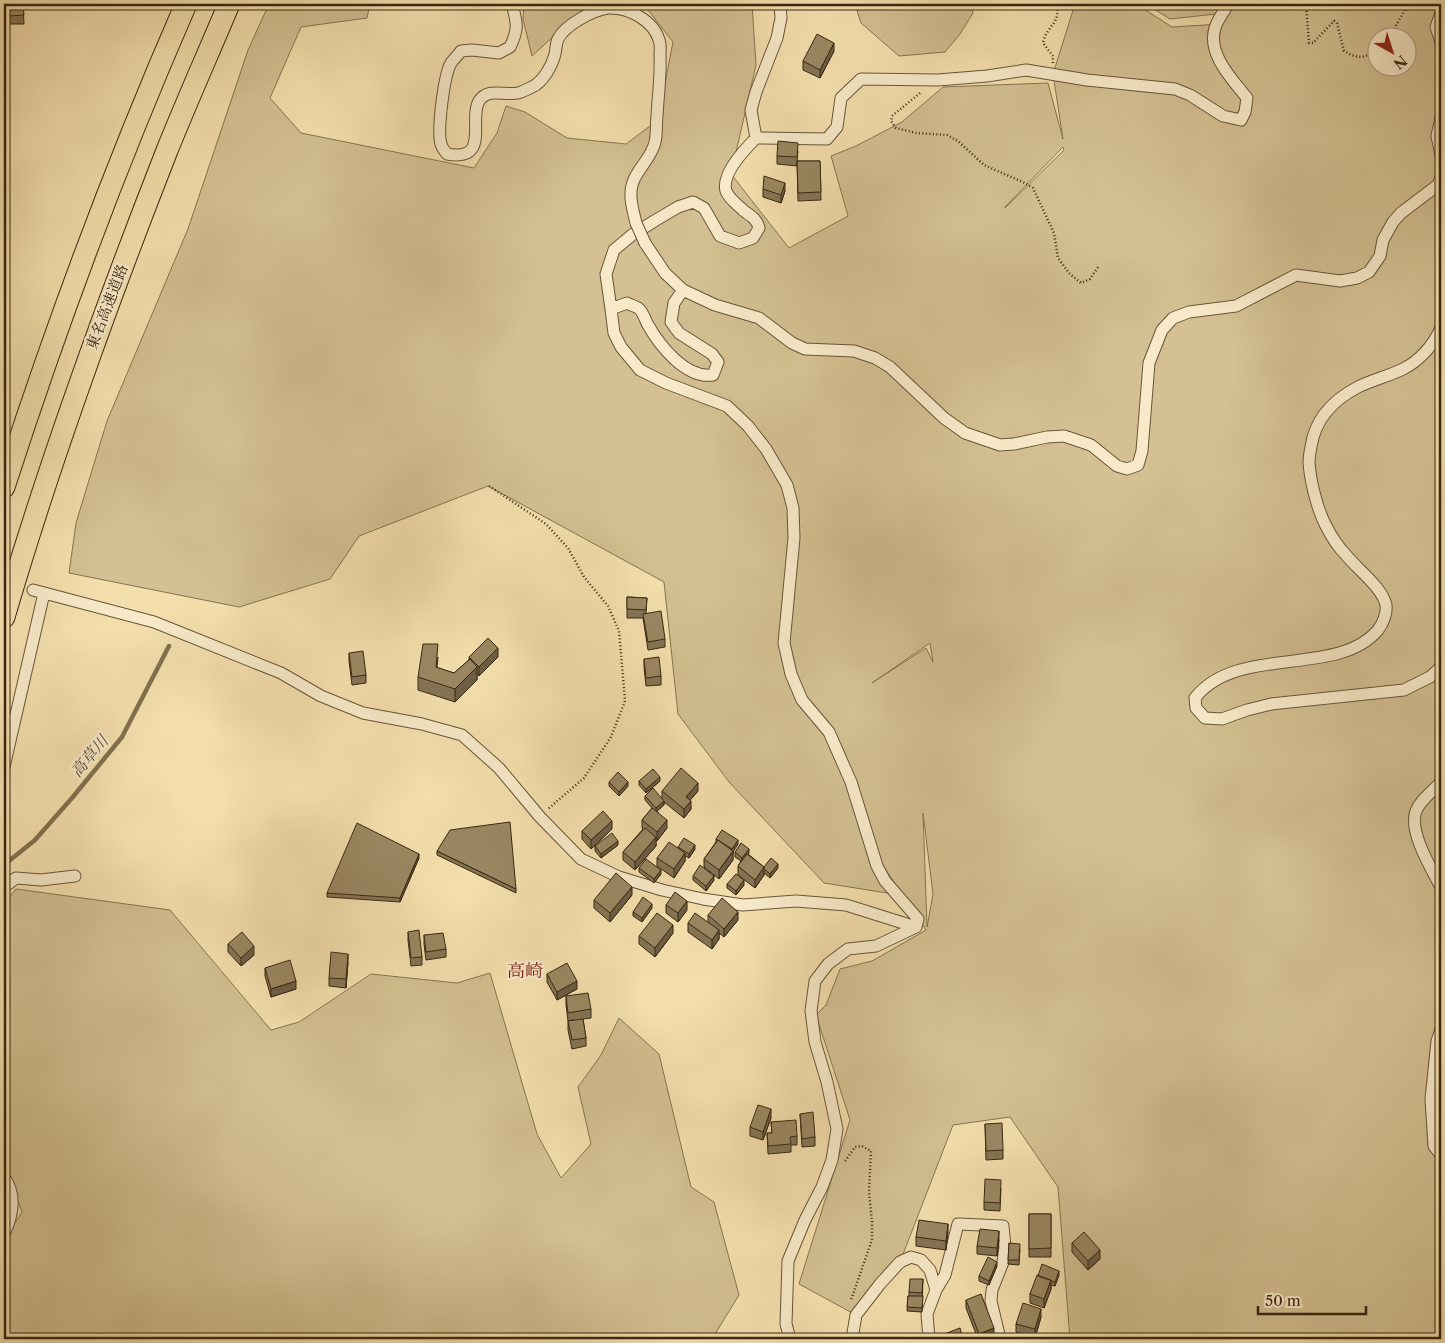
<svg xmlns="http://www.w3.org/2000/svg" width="1445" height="1343" font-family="'Libre Caslon Text','Noto Serif JP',serif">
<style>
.green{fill:#d4c092;stroke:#867452;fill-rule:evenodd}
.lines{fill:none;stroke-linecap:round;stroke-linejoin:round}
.stream{stroke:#82704e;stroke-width:4.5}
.street-casing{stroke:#675538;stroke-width:13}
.highway-casing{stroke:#382711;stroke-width:23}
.path{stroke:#382711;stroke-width:2.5;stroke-dasharray:1 2.5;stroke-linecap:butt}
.street{stroke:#f8eac9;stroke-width:11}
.highway{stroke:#f4dfac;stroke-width:21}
.street-bridge-casing{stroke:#675538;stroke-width:13;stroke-linecap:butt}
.street-bridge{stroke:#f8eac9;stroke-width:11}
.wall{fill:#847454;stroke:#382711}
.shaded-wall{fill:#6c5e45;stroke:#382711}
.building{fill:#9a8762;stroke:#382711}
.labels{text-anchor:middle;stroke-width:4.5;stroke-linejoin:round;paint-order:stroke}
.street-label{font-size:15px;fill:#382711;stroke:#f8eac9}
.water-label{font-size:16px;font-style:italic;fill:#5d4b30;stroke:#f8eac9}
.quarter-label{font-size:18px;fill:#7a1f14;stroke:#f8eac9}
</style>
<rect width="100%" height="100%" fill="#f4dfac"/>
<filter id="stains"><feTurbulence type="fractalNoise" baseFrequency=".004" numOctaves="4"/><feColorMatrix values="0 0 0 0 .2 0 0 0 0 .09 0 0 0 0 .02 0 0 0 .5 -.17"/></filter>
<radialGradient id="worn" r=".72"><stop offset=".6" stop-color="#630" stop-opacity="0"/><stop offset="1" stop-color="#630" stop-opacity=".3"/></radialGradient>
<path class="green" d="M 269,4 L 370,4 L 367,18 L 301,27 L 270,98 L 301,133 L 474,168 L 497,133 L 506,106 L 525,112 L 567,138 L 626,144 L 658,120 L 673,42 L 645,6 L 636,4 L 752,4 L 756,65 L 731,174 L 789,248 L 848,216 L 831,156 L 856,146 L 902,122 L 943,87 L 1048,83 L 1063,139 L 1053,74 L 1075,4 L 1136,4 L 1172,27 L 1221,24 L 1231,4 L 1441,4 L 1441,1339 L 1070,1339 L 1058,1187 L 1010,1117 L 953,1125 L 900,1262 L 856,1315 L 799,1284 L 850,1120 L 816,1015 L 826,1005 L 840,969 L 872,961 L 926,930 L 876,855 L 887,893 L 824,883 L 729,782 L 678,714 L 664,582 L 488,486 L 359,536 L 330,579 L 239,607 L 69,573 L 76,523 L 107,421 L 188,229 L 248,50 ZM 1378,38 L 1408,38 L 1408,68 L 1378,68 ZM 1063,147 L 1064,150 L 1005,208 L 1005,207 ZM 930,643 L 933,662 L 926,648 L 872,683 ZM 923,813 L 933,894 L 927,927 Z
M 524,4 L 589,4 L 532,56 L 523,19 Z
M 855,4 L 971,4 L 973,13 L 960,34 L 945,52 L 899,56 L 861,23 Z
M 1146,4 L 1221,4 L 1216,14 L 1170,19 Z
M 16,889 L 170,910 L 271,1030 L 299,1022 L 371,974 L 457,983 L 490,973 L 537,1134 L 561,1178 L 591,1144 L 578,1087 L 601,1055 L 619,1018 L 659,1054 L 691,1187 L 714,1202 L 739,1295 L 712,1339 L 4,1339 L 4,1240 L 22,1212 L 4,1164 L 4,904 Z"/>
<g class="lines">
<path class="stream" d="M 4,865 L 35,840 L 72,798 L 122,737 L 169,646"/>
<g class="street-casing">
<path id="street" d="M 512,4 C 517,23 519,29 510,47 L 499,53 L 472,50 L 461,51 C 458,55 454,59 451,63 C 444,75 437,130 441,144 C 442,148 445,151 447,154 C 491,162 468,120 479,101 C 488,87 505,96 518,93 C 522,92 528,89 532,87 C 543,82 552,66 555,54 C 556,49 556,43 558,39 C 565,25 593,10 608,8 C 628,7 653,20 659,40 C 661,44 660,51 660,55 C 661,75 658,96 657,116 C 656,124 657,134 655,142 C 652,157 638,168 633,182 C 628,195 633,210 636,223
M 1441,13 L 1436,27 L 1441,42
M 1441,118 L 1437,136 L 1441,155
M 756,138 L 827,139 L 837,127 L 841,98 L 861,79 L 938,80 L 987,76 L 1026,70 L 1087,80 L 1175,89 L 1190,95 L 1223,116 L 1241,120 L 1245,112 L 1247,98 C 1232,79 1207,54 1215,28 C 1217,20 1224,12 1228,4
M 645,243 L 665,273 L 683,290 L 715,305 L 759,318 L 792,343 L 805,349 L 854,351 L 875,358 L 890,367 L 944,418 L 965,433 L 1000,445 L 1014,444 L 1047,437 L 1064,436 L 1091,445 L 1117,466 L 1127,469 L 1138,465 L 1142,451 L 1149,363 L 1162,330 L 1173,318 L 1189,312 L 1236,306 L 1296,275 L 1340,281 L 1357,278 L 1369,272 L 1380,256 L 1383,240 L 1393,222 L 1401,213 L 1438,185 L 1441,177
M 683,290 L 674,303 L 671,322 L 679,333 L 712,354 L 718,362 L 713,375 C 686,379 660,346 648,325 C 645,320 643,311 638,308 C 635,306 630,305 627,303 L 611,309 L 614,333 L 621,347 L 640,370 L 666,383 L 727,406 L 748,426 L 766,449 L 787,485 L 793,508 L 794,538 L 784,643 L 791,674 L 802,700 L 829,732 L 851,782 L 877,866 L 885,881 L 918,919 L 916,927 L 876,946 L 848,949 L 828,964 L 815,981 L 811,1011 L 815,1042 L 827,1082 L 837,1129 L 832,1160 L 822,1187 L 805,1220 L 788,1261 L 786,1324 L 790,1339
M 611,309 L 606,274 L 614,250 L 632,235 L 656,220 L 678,207 L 693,202 L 704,208 L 720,236 L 739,243 L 753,238 L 759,228 C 757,219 751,216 744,211 C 738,205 729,199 726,191 C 721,174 745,149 756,138 L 751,110 L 756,92 L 777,38 L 781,18 L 780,4
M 1441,328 C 1433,345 1421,360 1403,369 C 1389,376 1372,380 1358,387 C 1333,400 1315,419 1311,447 C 1310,452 1309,457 1309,462 C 1310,480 1317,508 1325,524 C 1330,534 1338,547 1346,555 C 1357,569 1382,587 1386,605 C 1387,614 1383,623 1378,630 C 1338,678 1237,644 1195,698 L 1196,708 L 1205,718 L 1222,719 L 1247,710 L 1271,704 L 1404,690 L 1430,677 L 1441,667
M 33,590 L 154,622 L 281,673 L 321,696 L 363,713 L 422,724 L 462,735 L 499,768 L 540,817 L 581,859 L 619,877 L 662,890 L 703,899 L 743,905 L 796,901 L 846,905 L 916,927
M 4,767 L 44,593
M 1441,782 C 1433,791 1420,800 1416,811 C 1408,831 1432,870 1441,887
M 4,887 L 16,878 L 41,880 L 75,876
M 1441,1029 L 1437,1041 L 1431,1099 L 1434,1146 L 1441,1155
M 4,1177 C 17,1195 13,1215 4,1234
M 852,1339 L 856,1315 L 880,1284 L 900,1262 L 911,1257 L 921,1260 L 930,1270 L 936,1290
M 929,1339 L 927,1314 L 936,1290 L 945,1275 L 958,1224 L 1003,1226 L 1005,1247 L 1003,1262 L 992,1290 L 991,1301 L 1000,1339"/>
</g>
<g class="highway-casing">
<path id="highway" d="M 4,487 C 57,323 117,162 186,4
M 4,617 C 50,460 106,306 166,153 C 186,103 208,54 229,4"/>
</g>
<path class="path" d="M 1306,4 L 1309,43 L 1313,43 L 1334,21 L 1337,23 L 1344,51 C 1358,59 1364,59 1378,49
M 1389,38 L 1406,8 L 1412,4
M 1053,63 L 1053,56 L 1043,43 C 1047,24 1062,24 1056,4
M 920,93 L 892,116 L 891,121 L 896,128 L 916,133 L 947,135 L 958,141 L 984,165 L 1025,183 L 1033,188 L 1054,233 L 1058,258 L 1069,273 L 1081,283 L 1090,279 L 1099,266
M 489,486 L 546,524 L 568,548 L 584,577 L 608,606 L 619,631 L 625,701 L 611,737 L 584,778 L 548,809
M 845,1161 L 855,1147 L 862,1146 L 871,1151 L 869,1192 L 872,1222 L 872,1240 L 851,1300"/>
<use href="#street" class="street"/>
<use href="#highway" class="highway"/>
<g class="street-bridge-casing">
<path id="street-bridge" d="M 636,223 L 645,243"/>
</g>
<use href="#street-bridge" class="street-bridge"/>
</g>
<path class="wall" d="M 8,4 L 23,4 L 24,24 L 9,24 Z
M 38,4 L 54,4 L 54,9 L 38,9 Z
M 68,4 L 83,4 L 68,5 Z
M 89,4 L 112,4 L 112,5 L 90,6 Z
M 804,4 L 836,4 L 804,6 Z
M 4,25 L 8,25 L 8,43 L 4,43 Z
M 834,51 L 820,78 L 803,70 L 803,61 Z
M 798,151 L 797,161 L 820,161 L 821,200 L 798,201 L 797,161 L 797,166 L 777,164 L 777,156 Z
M 763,189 L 785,191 L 781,203 L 763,197 Z
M 627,597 L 647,598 L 646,613 L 665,639 L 665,647 L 648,650 L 643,618 L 627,618 Z
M 349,653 L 366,675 L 366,683 L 352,685 L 349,661 Z
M 438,657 L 437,668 L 454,673 L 469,660 L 469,657 L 498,657 L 479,676 L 477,673 L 477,680 L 455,702 L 418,690 L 418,677 Z
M 644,659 L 661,676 L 661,685 L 646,686 L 644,667 Z
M 639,781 L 660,781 L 646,793 L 639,785 Z
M 609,782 L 628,786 L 619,796 L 609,786 Z
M 662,791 L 698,791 L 690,800 L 691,809 L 684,818 L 664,802 L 664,805 L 657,811 L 667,828 L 657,841 L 656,840 L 656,846 L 635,870 L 623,860 L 623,852 L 643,829 L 642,828 L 642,820 L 652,808 L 645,800 L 645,796 L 662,798 Z
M 612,829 L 591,849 L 582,839 L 582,831 Z
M 716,839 L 738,844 L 733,851 L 733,860 L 719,879 L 704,867 L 704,859 L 716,842 Z
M 618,845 L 601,858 L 595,851 L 595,846 Z
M 678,847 L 695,849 L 689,858 L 685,856 L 685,861 L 674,878 L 657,866 L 657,858 L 678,848 Z
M 437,851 L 516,889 L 516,893 L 437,855 Z
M 735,852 L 749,853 L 748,854 L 764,867 L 778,868 L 770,878 L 764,873 L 764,875 L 755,888 L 738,875 L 738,866 L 741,861 L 735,857 Z
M 419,858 L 400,902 L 327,897 L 327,893 Z
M 639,868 L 661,874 L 654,883 L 639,872 Z
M 693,876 L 714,880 L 706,891 L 693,880 Z
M 727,884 L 744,885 L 736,895 L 727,888 Z
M 632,895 L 610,922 L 594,908 L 594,900 Z
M 666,905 L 687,910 L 678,922 L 666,913 Z
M 652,908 L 642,922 L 633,916 L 633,912 Z
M 708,915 L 738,920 L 724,937 L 719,933 L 719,939 L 712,949 L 688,932 L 688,923 L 708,922 Z
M 408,932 L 422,957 L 422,965 L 411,966 L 408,940 Z
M 673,933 L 655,957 L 639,944 L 639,936 Z
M 424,935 L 446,949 L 446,957 L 426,960 L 424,944 Z
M 228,944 L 254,955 L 241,966 L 228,952 Z
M 348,962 L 346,988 L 329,986 L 329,978 Z
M 265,968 L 296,989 L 271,997 L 265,976 Z
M 547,974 L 577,989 L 557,1000 L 547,982 Z
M 566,996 L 591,1009 L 591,1018 L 583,1019 L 586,1038 L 586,1046 L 572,1049 L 568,1030 L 568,1021 L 573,1020 L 568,1021 L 566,1005 Z
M 800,1114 L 815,1137 L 815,1146 L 802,1147 Z
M 771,1118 L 763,1140 L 750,1136 L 750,1127 Z
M 771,1122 L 797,1136 L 797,1145 L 791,1145 L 791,1152 L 768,1154 L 767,1133 L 772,1133 Z
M 985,1124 L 1003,1150 L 1003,1159 L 986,1160 Z
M 1001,1188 L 1000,1211 L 984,1210 L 984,1202 Z
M 1029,1214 L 1051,1214 L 1051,1257 L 1029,1257 Z
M 948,1232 L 946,1250 L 916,1246 L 916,1237 Z
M 999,1240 L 997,1256 L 977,1254 L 977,1246 Z
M 1009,1243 L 1020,1249 L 1019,1265 L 1008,1264 Z
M 1072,1243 L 1100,1259 L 1088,1270 L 1072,1252 Z
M 997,1266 L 989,1285 L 979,1281 L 979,1276 Z
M 1059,1275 L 1055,1286 L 1051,1285 L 1051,1289 L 1044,1308 L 1030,1303 L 1030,1294 L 1038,1276 Z
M 923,1279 L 922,1312 L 907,1311 L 908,1296 L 909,1296 L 909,1292 Z
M 966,1300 L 994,1336 L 986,1339 L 978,1339 L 966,1308 Z
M 1041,1317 L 1035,1338 L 1016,1332 L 1016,1324 Z"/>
<path class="shaded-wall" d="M 834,43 L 834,51 L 820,78 L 820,70 Z
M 785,183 L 785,191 L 781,203 L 781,195 Z
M 498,648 L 498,657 L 479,676 L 479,667 Z
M 477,667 L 477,680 L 455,702 L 455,689 Z
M 660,777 L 660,781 L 646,793 L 646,789 Z
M 628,782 L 628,786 L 619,796 L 619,792 Z
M 698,783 L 698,791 L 686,805 L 686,797 Z
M 664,801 L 664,805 L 656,812 L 656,808 Z
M 691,801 L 691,809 L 684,818 L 684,809 Z
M 667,820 L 667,828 L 657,841 L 657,832 Z
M 612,821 L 612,829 L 591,849 L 591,840 Z
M 656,837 L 656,846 L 635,870 L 635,862 Z
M 738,840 L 738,844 L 733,852 L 733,851 L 733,860 L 719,879 L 719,870 L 732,853 L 732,849 Z
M 618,841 L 618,845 L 601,858 L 601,854 Z
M 695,845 L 695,849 L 689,858 L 689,854 Z
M 749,849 L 749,853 L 742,862 L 742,858 Z
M 685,853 L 685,861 L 674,878 L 674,869 Z
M 419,854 L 419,858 L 400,902 L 400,898 Z
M 778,864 L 778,868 L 770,878 L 770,874 Z
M 764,867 L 764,875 L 755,888 L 755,880 Z
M 661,870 L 661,874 L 654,883 L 654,879 Z
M 714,876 L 714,880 L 706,891 L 706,886 Z
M 744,880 L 744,885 L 736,895 L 736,891 Z
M 632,887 L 632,895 L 610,922 L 610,913 Z
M 687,901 L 687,910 L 678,922 L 678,913 Z
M 652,904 L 652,908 L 642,922 L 642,918 Z
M 738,912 L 738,920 L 724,937 L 724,929 Z
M 673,925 L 673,933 L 655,957 L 655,948 Z
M 719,930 L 719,939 L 712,949 L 712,940 Z
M 254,946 L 254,955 L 241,966 L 241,958 Z
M 348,954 L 348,962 L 346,988 L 346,979 Z
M 296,981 L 296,989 L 271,997 L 271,989 Z
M 577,981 L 577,989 L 557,1000 L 557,992 Z
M 771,1109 L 771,1118 L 763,1140 L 763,1132 Z
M 948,1224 L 948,1232 L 946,1250 L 946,1241 Z
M 999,1231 L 999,1240 L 997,1256 L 997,1248 Z
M 1100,1250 L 1100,1259 L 1088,1270 L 1088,1261 Z
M 997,1262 L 997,1266 L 989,1285 L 989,1281 Z
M 1059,1271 L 1059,1275 L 1055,1286 L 1055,1282 Z
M 1051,1280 L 1051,1289 L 1044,1308 L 1044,1299 Z
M 1041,1309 L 1041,1317 L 1035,1338 L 1035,1329 Z
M 994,1328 L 994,1336 L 986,1339 L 979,1339 L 979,1334 Z"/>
<path class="building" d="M 8,4 L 23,4 L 24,15 L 9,16 Z
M 4,25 L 8,25 L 8,38 L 4,38 Z
M 817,34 L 834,43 L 820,70 L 803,61 Z
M 778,141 L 798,143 L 797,157 L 777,156 Z
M 797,161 L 820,161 L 821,192 L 798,193 Z
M 764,176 L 785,183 L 781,195 L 763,189 Z
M 627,597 L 647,598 L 646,610 L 627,609 Z
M 661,611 L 665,639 L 648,642 L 643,614 Z
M 488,638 L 498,648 L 479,667 L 469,657 Z
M 423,644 L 438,644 L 436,667 L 454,673 L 470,659 L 477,667 L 455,689 L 418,677 Z
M 363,651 L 366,675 L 352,677 L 349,653 Z
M 659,657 L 661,676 L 646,678 L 644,659 Z
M 681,768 L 698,783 L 686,797 L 691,801 L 684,809 L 662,791 Z
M 653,769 L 660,777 L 646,789 L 639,781 Z
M 618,772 L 628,782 L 619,792 L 609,782 Z
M 653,788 L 664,801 L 656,808 L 645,796 Z
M 652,808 L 667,820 L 657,832 L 642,820 Z
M 603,811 L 612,821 L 591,840 L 582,831 Z
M 510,822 L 516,889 L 437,851 L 450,830 Z
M 357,823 L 419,854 L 400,898 L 327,893 Z
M 645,828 L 656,837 L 635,862 L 623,852 Z
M 722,830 L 738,840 L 732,849 L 716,839 Z
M 612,833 L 618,841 L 601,854 L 595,846 Z
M 684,838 L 695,845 L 689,854 L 678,847 Z
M 718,840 L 733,851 L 719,870 L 704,859 Z
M 669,842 L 685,853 L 674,869 L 657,858 Z
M 741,843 L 749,849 L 742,858 L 735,852 Z
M 747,854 L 764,867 L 755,880 L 738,866 Z
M 771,858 L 778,864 L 770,874 L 764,869 L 764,867 Z
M 646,859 L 661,870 L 654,879 L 639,868 Z
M 700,865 L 714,876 L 706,886 L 693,876 Z
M 616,873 L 632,887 L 610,913 L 594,900 Z
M 736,874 L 744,880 L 736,891 L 727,884 Z
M 675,892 L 687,901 L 678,913 L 666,905 Z
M 643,897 L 652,904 L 642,918 L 633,912 Z
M 722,898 L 738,912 L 724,929 L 708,915 Z
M 657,913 L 673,925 L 655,948 L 639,936 Z
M 695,913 L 719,930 L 712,940 L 688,923 Z
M 419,930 L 422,957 L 411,958 L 408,932 Z
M 242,932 L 254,946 L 241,958 L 228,944 Z
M 443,933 L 446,949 L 426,952 L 424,935 Z
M 331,952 L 348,954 L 346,979 L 329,978 Z
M 290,960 L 296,981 L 271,989 L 265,968 Z
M 567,963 L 577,981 L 557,992 L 547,974 Z
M 588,993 L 591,1009 L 568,1013 L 566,996 Z
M 583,1019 L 586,1038 L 572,1040 L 568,1021 Z
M 758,1105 L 771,1109 L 763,1132 L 750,1127 Z
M 813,1112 L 815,1137 L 802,1139 L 800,1114 Z
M 796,1120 L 797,1136 L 790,1137 L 791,1144 L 768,1146 L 767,1133 L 772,1133 L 771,1122 Z
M 1002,1123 L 1003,1150 L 986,1151 L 985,1124 Z
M 985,1179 L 1001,1180 L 1000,1203 L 984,1202 Z
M 1029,1214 L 1051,1214 L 1051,1248 L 1029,1249 Z
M 919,1220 L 948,1224 L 946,1241 L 916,1237 Z
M 980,1229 L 999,1231 L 997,1248 L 977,1246 Z
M 1084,1232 L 1100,1250 L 1088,1261 L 1072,1243 Z
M 1009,1243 L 1020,1244 L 1019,1260 L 1008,1260 Z
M 988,1257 L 997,1262 L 989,1281 L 979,1276 Z
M 1042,1264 L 1059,1271 L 1055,1282 L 1038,1276 Z
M 1037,1275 L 1051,1280 L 1044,1299 L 1030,1294 Z
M 910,1279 L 923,1279 L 922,1293 L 909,1292 Z
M 981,1294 L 994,1328 L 979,1334 L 966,1300 Z
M 908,1296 L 923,1296 L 922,1308 L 907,1307 Z
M 1023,1303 L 1041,1309 L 1035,1329 L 1016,1324 Z
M 960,1328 L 962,1336 L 968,1334 L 970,1339 L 950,1339 L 947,1333 Z"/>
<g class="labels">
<g class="street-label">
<text transform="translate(107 307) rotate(-69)" y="5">東名高速道路</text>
</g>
<g class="water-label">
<text transform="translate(89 756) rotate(-50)" y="6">高草川</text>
</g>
<g class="quarter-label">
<text x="525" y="977">高崎</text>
</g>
</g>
<rect width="1445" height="1343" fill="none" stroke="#f4dfac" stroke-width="20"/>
<rect x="5" y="5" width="1435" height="1333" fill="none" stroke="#382711" stroke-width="2.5"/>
<rect x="10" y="10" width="1425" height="1323" fill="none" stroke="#382711"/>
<g transform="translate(1392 52) rotate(141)"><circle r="24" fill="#f8eac9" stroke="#ab9c7f"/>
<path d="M0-4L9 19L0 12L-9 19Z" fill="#8f2418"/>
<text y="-8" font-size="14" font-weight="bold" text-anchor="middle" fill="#382711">N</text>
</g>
<path d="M1258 1306v8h108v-8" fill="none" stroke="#382711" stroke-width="2.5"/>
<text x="1265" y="1306" font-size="15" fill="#382711" stroke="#f8eac9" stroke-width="4" paint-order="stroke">50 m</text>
<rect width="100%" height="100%" filter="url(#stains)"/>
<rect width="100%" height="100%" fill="url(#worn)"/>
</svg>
